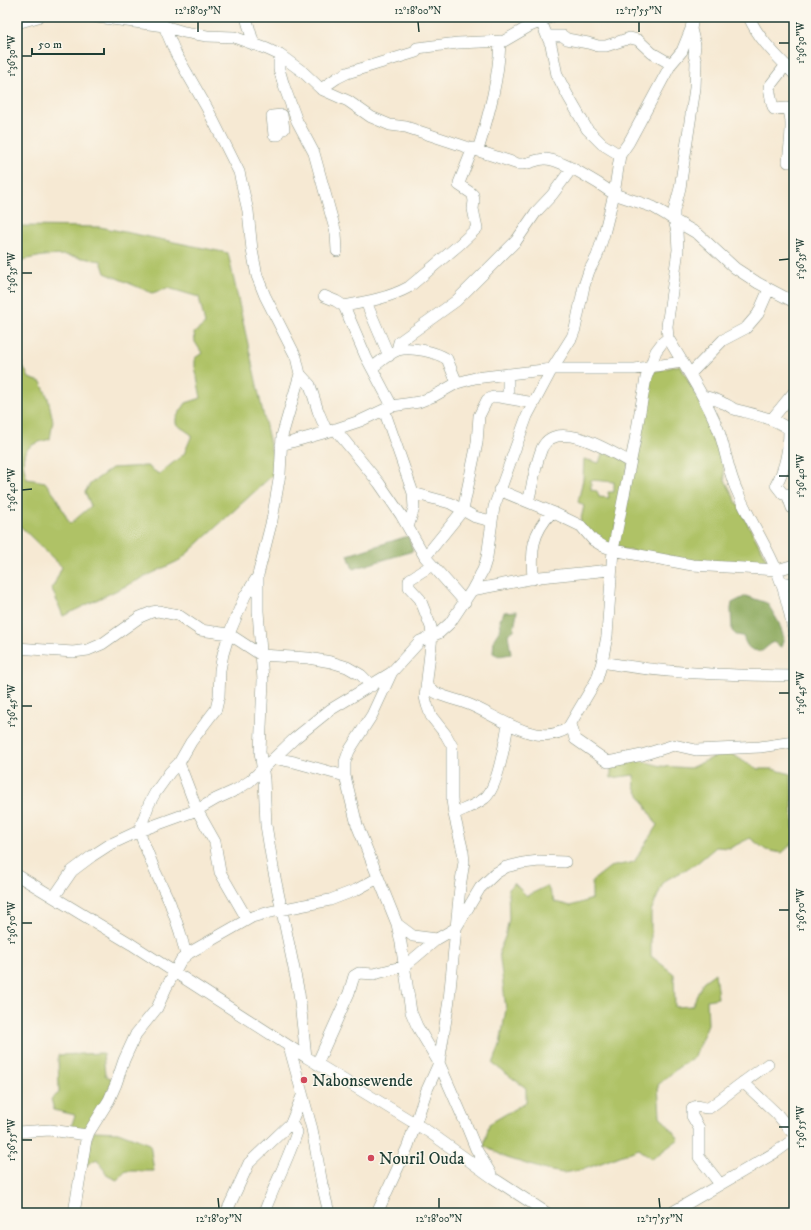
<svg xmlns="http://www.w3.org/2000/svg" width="811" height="1230" font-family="'IM FELL DW Pica',serif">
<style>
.green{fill:#afc266;stroke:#67804d;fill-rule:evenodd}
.forest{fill:#8ba85b;stroke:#557248}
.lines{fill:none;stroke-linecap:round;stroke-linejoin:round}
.minor-casing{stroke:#8a9384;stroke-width:12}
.minor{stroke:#fff;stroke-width:11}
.ticks{fill:none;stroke:#1f3d34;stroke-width:1.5}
.poi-dot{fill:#d1495b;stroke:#fbf7ec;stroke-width:1.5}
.labels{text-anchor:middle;stroke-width:3;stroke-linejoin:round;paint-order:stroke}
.poi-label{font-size:17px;fill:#1f3d34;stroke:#fbf7ec;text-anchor:start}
.neatline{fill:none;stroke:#1f3d34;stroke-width:1.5}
.ticks-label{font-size:10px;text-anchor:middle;fill:#1f3d34}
</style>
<rect width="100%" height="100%" fill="#fbf7ec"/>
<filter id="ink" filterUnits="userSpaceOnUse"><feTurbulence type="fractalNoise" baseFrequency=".025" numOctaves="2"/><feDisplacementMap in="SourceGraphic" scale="8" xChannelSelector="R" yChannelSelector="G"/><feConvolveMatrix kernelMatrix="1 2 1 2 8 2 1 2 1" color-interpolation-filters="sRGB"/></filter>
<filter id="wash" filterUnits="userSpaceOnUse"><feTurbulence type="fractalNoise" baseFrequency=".012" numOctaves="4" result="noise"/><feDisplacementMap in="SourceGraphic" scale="16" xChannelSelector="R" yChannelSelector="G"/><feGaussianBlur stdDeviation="0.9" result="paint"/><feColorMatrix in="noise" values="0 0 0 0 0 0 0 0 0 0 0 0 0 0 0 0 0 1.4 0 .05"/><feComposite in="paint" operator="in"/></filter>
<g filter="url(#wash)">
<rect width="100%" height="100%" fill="#f6e9d3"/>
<path class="green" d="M 17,226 L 100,227 L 228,253 L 276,472 L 180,560 L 63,616 L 52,589 L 62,567 L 17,523 L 17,353 L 29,378 L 41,382 L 48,398 L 53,421 L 50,439 C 44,441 36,442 31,446 C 20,453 23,468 27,479 L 45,482 L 56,497 L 70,524 L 91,506 L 85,492 L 90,484 L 112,468 L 147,466 L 159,474 L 184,454 L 192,435 L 176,424 L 176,418 L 186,403 L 201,398 L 195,367 L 195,358 L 202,353 L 195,342 L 194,333 L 205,324 L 199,297 L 168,288 L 152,293 L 105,273 L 101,261 L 65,255 L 43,256 L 17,261 Z
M 680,365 L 698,398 L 720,445 L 725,480 L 770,566 L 694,562 L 616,548 L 652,372 Z
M 603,451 L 629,462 L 612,546 L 595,539 L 580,523 L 584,506 L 578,502 L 583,479 L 584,459 L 599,463 ZM 591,480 L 614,482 L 614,492 L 608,492 L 609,498 L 599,497 L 597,491 L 591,490 Z
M 727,751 L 748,764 L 758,769 L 772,769 L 791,774 L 794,842 L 782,853 L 766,850 L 750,838 L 730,848 L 716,847 L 696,864 L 664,881 L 651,911 L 651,956 L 674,974 L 675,1007 L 692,1006 L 703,982 L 715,973 L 718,998 L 707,1000 L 708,1024 L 694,1058 L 679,1067 L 658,1085 L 660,1116 L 679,1139 L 652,1159 L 639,1149 L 582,1170 L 563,1173 L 546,1170 L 507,1158 L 484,1146 L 489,1124 L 526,1102 L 526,1088 L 493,1064 L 500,1045 L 506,1009 L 499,951 L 505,937 L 509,919 L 508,889 L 514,883 L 527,896 L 547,886 L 555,902 L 571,906 L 592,899 L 592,881 L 610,867 L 634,862 L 657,825 L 635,788 L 634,775 L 611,778 L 611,760 L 631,758 L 661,766 L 690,768 Z
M 103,1053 L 105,1075 L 114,1080 L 86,1133 L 70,1130 L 75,1115 L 54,1110 L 51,1099 L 59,1093 L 58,1055 Z
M 94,1131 L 118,1132 L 150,1144 L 154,1171 L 126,1171 L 117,1180 L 108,1176 L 97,1159 L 86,1165 L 87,1151 Z"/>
<path class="forest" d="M 408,536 L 413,551 L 353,569 L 348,555 Z
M 746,596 L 767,603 L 772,611 L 779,623 L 784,638 L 781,647 L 773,642 L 762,651 C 749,651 747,647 743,636 L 736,635 L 732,631 L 731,609 L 732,603 Z
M 517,611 L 514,630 L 508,634 L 511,654 L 499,656 L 493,653 L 494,639 L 501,628 L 500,620 L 504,612 Z"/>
</g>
<g filter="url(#ink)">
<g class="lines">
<g class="minor-casing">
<path id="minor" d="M 97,17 L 164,26 L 184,32 L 207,36 L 234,37 L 267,49 L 280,55 L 303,72 L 321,89 L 348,101 L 371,117 L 390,125 L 406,127 L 518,164 C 528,165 536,159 545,159 C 561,159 600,184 614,194 L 620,155 L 629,142 L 671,64 L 682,51 L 691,29
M 158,17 L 164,26 L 176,54 L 207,108 L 239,172 L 248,211 L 252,250 L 257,276 L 265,296 L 296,357 L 300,374 L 282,436 L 280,474 L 272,520 L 258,575 L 258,611 L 263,680 L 260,752 L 264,779 L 266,825 L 273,868 L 299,993 L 306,1057
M 246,17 L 254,45
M 693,17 L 691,29 L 695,45 L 694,55 L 696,62 L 695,88 L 680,188 L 674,211 L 674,220 L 677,232 L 678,250 L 667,326 L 668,338 C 686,368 705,397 718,429 C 726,450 728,473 738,493 C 749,519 765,543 776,569 C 785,590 790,613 794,634
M 749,17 C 759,40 777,56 794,74
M 541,21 L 547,36 L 563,36 L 567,39 L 588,43 L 598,46 L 606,46 L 630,38 L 638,40 L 652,53 L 671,64
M 17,23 L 38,17
M 547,36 L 551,45 L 557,75 L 568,96 L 587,129 L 602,144 L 620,155
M 417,48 L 458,43 L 504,41 L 528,27 L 551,17
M 280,55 L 279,61 L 279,69 L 284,86 L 297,121 L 314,153 L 336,233 L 337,251
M 786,65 L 769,87 L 772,104 L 774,109 L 787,108 C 795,117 789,150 788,162
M 321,89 L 337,78 L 347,73 L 416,52
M 282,115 L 284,129 L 278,129 L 278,135 L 274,135 L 272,116 Z
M 478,150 C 489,114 499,78 500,41
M 324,296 L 336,301 L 344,306 L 366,357 L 392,406
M 366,302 L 389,356
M 344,306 C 366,302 389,298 409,287 L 460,244 L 477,228 L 473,209 L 474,201 L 473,195 L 471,193 L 459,185 L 459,183 L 473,148
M 397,350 L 399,342 L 456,301 L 516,241 L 536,212 L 552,195 L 572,168
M 372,368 C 380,362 389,353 398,350 C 411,346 436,352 447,359 L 457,383
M 300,374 L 310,385 L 318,411 L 327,432
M 690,374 L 723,340 L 746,328 L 758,314 L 769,289
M 703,396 C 710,398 717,399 723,403 C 727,404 730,407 734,409 C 755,415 777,418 794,433
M 508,398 L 508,374
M 384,410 L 413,493 L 414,508 L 408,527
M 771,420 L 794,392
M 335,429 L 379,483 L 401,515 L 425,557 L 465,602
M 789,429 C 789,449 786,467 776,485 L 783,494 L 787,494 L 792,508 L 794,508
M 281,445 L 327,432 L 360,421 L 392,406 L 419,402 L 434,396 L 457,383 L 475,378 L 552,369 L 635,369 L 682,362
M 499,490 L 552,512 L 581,526 L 593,540 L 603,546 L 613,550 L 692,565 L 777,570 L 794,565
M 413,493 L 450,503 L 475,517 L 492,521
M 528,502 C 533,484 535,465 542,448 C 557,417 611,452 630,462
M 425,557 L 463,510 L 477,443 L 479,416 L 487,400 L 493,397 L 499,397 L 534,403
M 533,579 C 531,550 532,533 552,512
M 781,582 L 794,584
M 472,590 L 540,577 L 610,570
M 17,648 L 73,652 L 88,650 L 102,644 L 140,617 L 152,612 L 158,611 L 178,615 L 200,630 L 229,634 L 261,655 L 308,658 L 331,662 L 347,667 L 361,675 L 372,686
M 602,662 C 665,674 730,675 794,676
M 391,674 L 372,715 L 349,751 L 345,762 L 345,776 L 357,825 L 397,924 L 401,943 L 411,1012 L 417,1026 L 439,1063 L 465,1122 L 476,1149 L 491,1174
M 426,685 C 437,697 453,698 468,704 C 497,715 536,749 568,728 L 597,679 L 602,662 L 607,636 L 613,550 L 635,440 L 646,378 L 656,351 L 662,343 L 668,338
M 571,724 L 575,739 L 608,762 L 642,755 L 674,745 L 696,750 L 760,747 L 794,742
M 274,758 L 294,762 L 345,776
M 179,763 L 197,810 L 215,842 L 220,872 L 247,919
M 454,814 C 464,809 476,805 485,798 C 498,787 505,742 508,724
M 17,875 L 131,944 L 306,1057 L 429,1132 L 493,1178 L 547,1213
M 54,897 L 72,871 L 92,856 L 109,845 L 139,831 L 197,810 L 216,799 L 236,790 L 250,781 L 294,739 L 330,710 L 391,673 L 420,641 L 439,633 L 450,623 L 472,590 L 483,570 L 487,557 L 494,507 L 527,416 L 552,369 L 572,337 L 575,329 L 584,286 L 589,271 L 597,256 L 604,234 L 614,194 L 653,207 L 665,214 L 674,220 L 698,234 L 735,268 L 758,283 L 794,302
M 397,924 L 413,936 L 437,939 L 456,928 L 480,888 L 496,873 L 506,867 L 523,863 L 539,861 L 565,862
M 186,955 L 180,932 L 170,903 L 155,871 L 139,831 L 149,804 L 155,793 L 170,772 L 179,763 L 191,742 L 216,709 L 219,696 L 220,670 L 223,654 L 229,634 L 245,596 L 258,576
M 289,1046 L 312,1129 L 322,1184 L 329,1213
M 317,1064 L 349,993 L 354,976 L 359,973 L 374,974 L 405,966 L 437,939
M 743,1082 L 777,1114 L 794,1135
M 17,1132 L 50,1130 L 87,1135
M 720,1184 L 699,1157 L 699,1128 L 692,1116 L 692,1109 C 697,1103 703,1109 709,1108 L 738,1086 L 768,1064
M 74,1213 L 86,1140 L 89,1132 L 109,1100 L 116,1084 L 124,1060 L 136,1034 L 157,1008 L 166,988 L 181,960 L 189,953 L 252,917 L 270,912 L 330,900 L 356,890 L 378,878
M 226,1213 L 249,1163 L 291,1123 L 302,1096
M 264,1213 C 274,1185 288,1160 297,1132 L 291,1123
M 377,1213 L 408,1146 L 426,1092 L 439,1063 L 449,1000 L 460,887 L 464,862 L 463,852 L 454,814 L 452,800 L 452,746 L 446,735 L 431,716 L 427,705 L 425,697 L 432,636 L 431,627 L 420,599 L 409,587 L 409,581 L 410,579 L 432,565
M 671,1213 L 776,1152 L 794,1139"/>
</g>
<use href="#minor" class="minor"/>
</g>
</g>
<path class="ticks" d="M 198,22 L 198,32M 418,22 L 419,32M 639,22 L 639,32M 779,43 L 789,43M 22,56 L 32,56M 779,260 L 789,259M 22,273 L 32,273M 779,476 L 789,476M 22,490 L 32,489M 779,693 L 789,693M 22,706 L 32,706M 779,910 L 789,910M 22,923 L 32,923M 779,1127 L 789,1127M 22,1140 L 32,1140M 218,1198 L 219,1208M 439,1198 L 439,1208M 659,1198 L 660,1208"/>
<g class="poi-dot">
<circle cx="304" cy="1080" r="4"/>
<circle cx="371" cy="1158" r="4"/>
</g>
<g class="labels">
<g class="poi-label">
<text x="312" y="1086">Nabonsewende</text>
<text x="379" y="1164">Nouril Ouda</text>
</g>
</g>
<rect width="811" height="1230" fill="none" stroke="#fbf7ec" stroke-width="44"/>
<path d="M32 48v6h72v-6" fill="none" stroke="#1f3d34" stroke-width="2"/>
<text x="38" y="48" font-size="12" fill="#1f3d34" stroke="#fbf7ec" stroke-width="3" paint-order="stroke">50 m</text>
<rect x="22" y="22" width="767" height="1186" class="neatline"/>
<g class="ticks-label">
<text x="198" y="14">12°18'05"N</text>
<text x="418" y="14">12°18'00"N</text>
<text x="639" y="14">12°17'55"N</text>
<text transform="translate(800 43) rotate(-90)" y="4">1°36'30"W</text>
<text transform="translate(11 56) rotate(-90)" y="4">1°36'30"W</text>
<text transform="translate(800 259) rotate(-90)" y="4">1°36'35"W</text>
<text transform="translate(11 273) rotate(-90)" y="4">1°36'35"W</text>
<text transform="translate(800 476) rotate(-90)" y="4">1°36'40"W</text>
<text transform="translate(11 490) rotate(-90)" y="4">1°36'40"W</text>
<text transform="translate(800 693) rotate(-90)" y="4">1°36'45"W</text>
<text transform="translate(11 706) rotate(-90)" y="4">1°36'45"W</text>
<text transform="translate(800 910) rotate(-90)" y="4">1°36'50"W</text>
<text transform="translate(11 923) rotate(-90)" y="4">1°36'50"W</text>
<text transform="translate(800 1127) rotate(-90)" y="4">1°36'55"W</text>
<text transform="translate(11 1140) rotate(-90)" y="4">1°36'55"W</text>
<text x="219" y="1222">12°18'05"N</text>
<text x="439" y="1222">12°18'00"N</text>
<text x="660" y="1222">12°17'55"N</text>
</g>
</svg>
